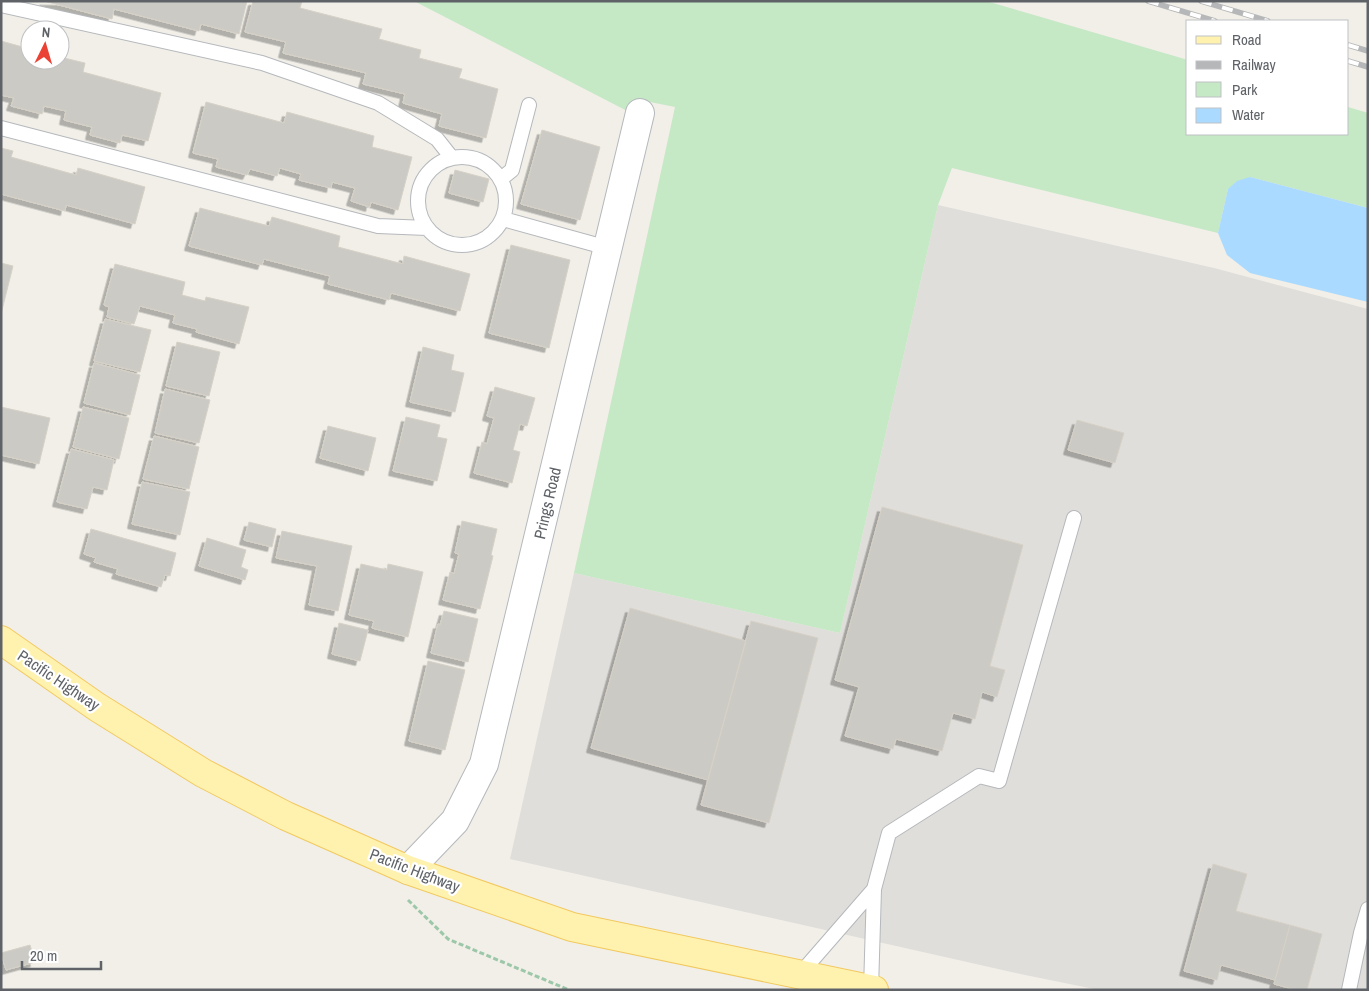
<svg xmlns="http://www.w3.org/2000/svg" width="1369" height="991" font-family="'Archivo Narrow',sans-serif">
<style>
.industrial{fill:#e0deda}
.green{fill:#c5e8c5}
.water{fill:#aadaff}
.building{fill:#cccac5;stroke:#d6d1c6;filter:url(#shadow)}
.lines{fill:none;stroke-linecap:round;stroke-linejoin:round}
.lane-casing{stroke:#b5b8bc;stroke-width:16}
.street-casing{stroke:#b5b8bc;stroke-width:30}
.primary-casing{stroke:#f2c960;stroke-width:30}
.path{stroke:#9cc7a9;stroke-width:3;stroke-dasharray:5 2.5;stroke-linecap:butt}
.lane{stroke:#fff;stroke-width:14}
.street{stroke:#fff;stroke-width:28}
.primary{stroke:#fff2af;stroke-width:28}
.rail-casing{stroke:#b6b7b8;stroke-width:5.5}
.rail{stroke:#fff;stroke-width:4;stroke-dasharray:11;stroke-linecap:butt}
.labels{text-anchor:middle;stroke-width:4.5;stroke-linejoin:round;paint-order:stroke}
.street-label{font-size:16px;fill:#5f6368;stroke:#fff}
</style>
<defs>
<filter id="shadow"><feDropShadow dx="-4.5" dy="4.5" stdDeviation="0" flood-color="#0004"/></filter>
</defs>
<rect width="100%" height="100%" fill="#f1efe8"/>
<path class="industrial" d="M 938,205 L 1214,268 L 1368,309 L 1368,990 L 1099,990 L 1025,975 L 510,859 L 574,573 L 840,633 Z"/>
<path class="green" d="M 414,1 L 986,1 L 1188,60 L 1188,134 L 1348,134 L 1348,107 L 1368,113 L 1368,208 L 1250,177 L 1228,189 L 1218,233 L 952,168 L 938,205 L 840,633 L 574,573 L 675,107 L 640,100 L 635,115 Z"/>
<path class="water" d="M 1250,177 L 1368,208 L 1368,302 L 1250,273 L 1227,255 L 1218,233 L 1228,189 L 1237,181 Z"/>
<path class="building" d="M 44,1 L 247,1 L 239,34 L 201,24 L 199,31 L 114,9 L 112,19 Z
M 253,1 L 302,1 L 300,8 L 382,29 L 379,39 L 421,50 L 419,58 L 462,69 L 459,78 L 498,89 L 486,138 L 439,126 L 442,114 L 403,103 L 405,94 L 363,84 L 366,73 L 283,53 L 286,42 L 245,32 Z
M 1,41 L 30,49 L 30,60 L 60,60 L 60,57 L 85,63 L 83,72 L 161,93 L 148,141 L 122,135 L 120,143 L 90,135 L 92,127 L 64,120 L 66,111 L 44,106 L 42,114 L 11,106 L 14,98 L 1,95 Z
M 206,102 L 284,123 L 287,112 L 374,136 L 372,147 L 412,157 L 398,210 L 371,202 L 370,207 L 351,201 L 355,188 L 332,182 L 331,188 L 299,180 L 301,174 L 280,168 L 277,176 L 250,169 L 247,175 L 216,167 L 218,159 L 193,153 Z
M 542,130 L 600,147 L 580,220 L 521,204 Z
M 1,148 L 13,151 L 11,157 L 76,175 L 78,168 L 145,187 L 135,224 L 66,205 L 65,211 L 1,194 Z
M 455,170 L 489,179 L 483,202 L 449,193 Z
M 200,208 L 269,226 L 272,217 L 340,236 L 338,247 L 403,264 L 404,256 L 470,274 L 460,311 L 391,293 L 389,300 L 328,284 L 330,276 L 264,259 L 262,265 L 189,246 Z
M 511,245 L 570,260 L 549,348 L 489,333 Z
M 1,263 L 13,266 L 1,314 Z
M 115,264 L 185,282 L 182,295 L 205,301 L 206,297 L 249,307 L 239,344 L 196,332 L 197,329 L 173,323 L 175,315 L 140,306 L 134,324 L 107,317 L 109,307 L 104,305 Z
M 105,319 L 151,330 L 140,372 L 94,361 Z
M 177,342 L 220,352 L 209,396 L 166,386 Z
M 423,347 L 454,355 L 451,370 L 464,373 L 455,412 L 410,402 Z
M 94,363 L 140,375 L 130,415 L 84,403 Z
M 495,387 L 535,398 L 527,426 L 520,424 L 513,450 L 520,452 L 512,483 L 474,473 L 482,442 L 487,444 L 494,418 L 487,416 Z
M 165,389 L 210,400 L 199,443 L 155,433 Z
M 1,407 L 50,418 L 39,464 L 1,455 Z
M 83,407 L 129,418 L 119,459 L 73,447 Z
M 406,417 L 440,425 L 437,437 L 447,439 L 437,481 L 393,471 Z
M 1077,420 L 1124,433 L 1115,463 L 1068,450 Z
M 328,426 L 376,438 L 368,471 L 320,458 Z
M 154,436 L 199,447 L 189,489 L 143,479 Z
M 71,449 L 114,460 L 107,490 L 93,487 L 87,509 L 57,502 Z
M 142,482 L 190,492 L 180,535 L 132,524 Z
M 882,507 L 1023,545 L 990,666 L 1005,670 L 997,697 L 982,692 L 975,719 L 953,713 L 942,751 L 896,739 L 893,749 L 845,736 L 859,687 L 835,680 Z
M 462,521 L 497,529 L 491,555 L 493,556 L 480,609 L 443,600 L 450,572 L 454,574 L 459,554 L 455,553 Z
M 249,522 L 276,529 L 272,547 L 244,540 Z
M 91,529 L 176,553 L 170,576 L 165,575 L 161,587 L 116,574 L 118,569 L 94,562 L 96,558 L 84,554 Z
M 282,531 L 352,546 L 338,611 L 309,605 L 317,566 L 276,558 Z
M 207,538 L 246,550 L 241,567 L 248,570 L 245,580 L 199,566 Z
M 361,564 L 387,570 L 388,564 L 423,572 L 408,637 L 372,628 L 374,621 L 349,615 Z
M 630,608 L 746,641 L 708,780 L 591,748 Z
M 444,611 L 478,619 L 468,662 L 431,653 L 438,624 L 440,625 Z
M 751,621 L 818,638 L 769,823 L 701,805 Z
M 339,623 L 368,630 L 360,661 L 332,654 Z
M 428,661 L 465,670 L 445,750 L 409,741 Z
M 1213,864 L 1247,874 L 1236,911 L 1290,925 L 1275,980 L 1221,965 L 1217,980 L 1184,971 Z
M 1290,925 L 1322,934 L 1307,990 L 1296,990 L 1274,984 Z
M 30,945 L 35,962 L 6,970 L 1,953 Z"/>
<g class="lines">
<g class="lane-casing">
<path id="lane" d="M 1,5 L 262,63 L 378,103 L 437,139 L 452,158
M 1,128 L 378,226 L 427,228
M418 201a44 44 0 1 1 88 0a44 44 0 1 1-88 0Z
M 501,179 L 512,170 L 529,105
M 503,219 L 608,248
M 800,974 L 874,889 L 889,833 L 979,776 L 999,781 L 1074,518
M 871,989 L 874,889
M 1349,990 L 1361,933 L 1368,909"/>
</g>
<g class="street-casing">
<path id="street" d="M 408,870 L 455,821 L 484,764 L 640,113"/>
</g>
<g class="primary-casing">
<path id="primary" d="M 1,640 L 97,707 L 203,773 L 286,816 L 408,870 L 572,927 L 874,990"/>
</g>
<path class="path" d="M 408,900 L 448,939 L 569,990"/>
<use href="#lane" class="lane"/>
<use href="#street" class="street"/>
<use href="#primary" class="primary"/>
<g class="rail-casing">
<path id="rail" d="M 1148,1 L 1215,21
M 1201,1 L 1268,21
M 1348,45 L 1368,51
M 1348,61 L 1368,67"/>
</g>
<use href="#rail" class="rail"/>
</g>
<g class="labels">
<g class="street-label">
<text transform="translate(547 503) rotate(-77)" y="6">Prings Road</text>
<text transform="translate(59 680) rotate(34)" y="6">Pacific Highway</text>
<text transform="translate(415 870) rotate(21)" y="6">Pacific Highway</text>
</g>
</g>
<rect width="1369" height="991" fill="none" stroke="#5f6368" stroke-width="5"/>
<rect x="1186" y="20" width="162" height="115" fill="#ffffff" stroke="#bfc1c3"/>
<rect x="1196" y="36" width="25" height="8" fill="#fff2af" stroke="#bfc1c3"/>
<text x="1232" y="45" font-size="15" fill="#5f6368">Road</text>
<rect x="1196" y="61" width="25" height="8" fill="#b6b7b8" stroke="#bfc1c3"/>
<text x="1232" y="70" font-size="15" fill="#5f6368">Railway</text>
<rect x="1196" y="82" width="25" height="15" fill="#c5e8c5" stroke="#bfc1c3"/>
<text x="1232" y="95" font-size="15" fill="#5f6368">Park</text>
<rect x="1196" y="108" width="25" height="15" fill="#aadaff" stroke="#bfc1c3"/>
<text x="1232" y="120" font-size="15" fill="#5f6368">Water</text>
<g transform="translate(45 45) rotate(5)"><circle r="24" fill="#ffffff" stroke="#bfc1c3"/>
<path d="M0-4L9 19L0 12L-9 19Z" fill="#ea4335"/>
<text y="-8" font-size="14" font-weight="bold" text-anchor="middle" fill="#5f6368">N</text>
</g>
<path d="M22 961v8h79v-8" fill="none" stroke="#5f6368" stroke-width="2.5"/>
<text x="30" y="961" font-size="15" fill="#5f6368" stroke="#ffffff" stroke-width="4" paint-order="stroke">20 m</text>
</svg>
